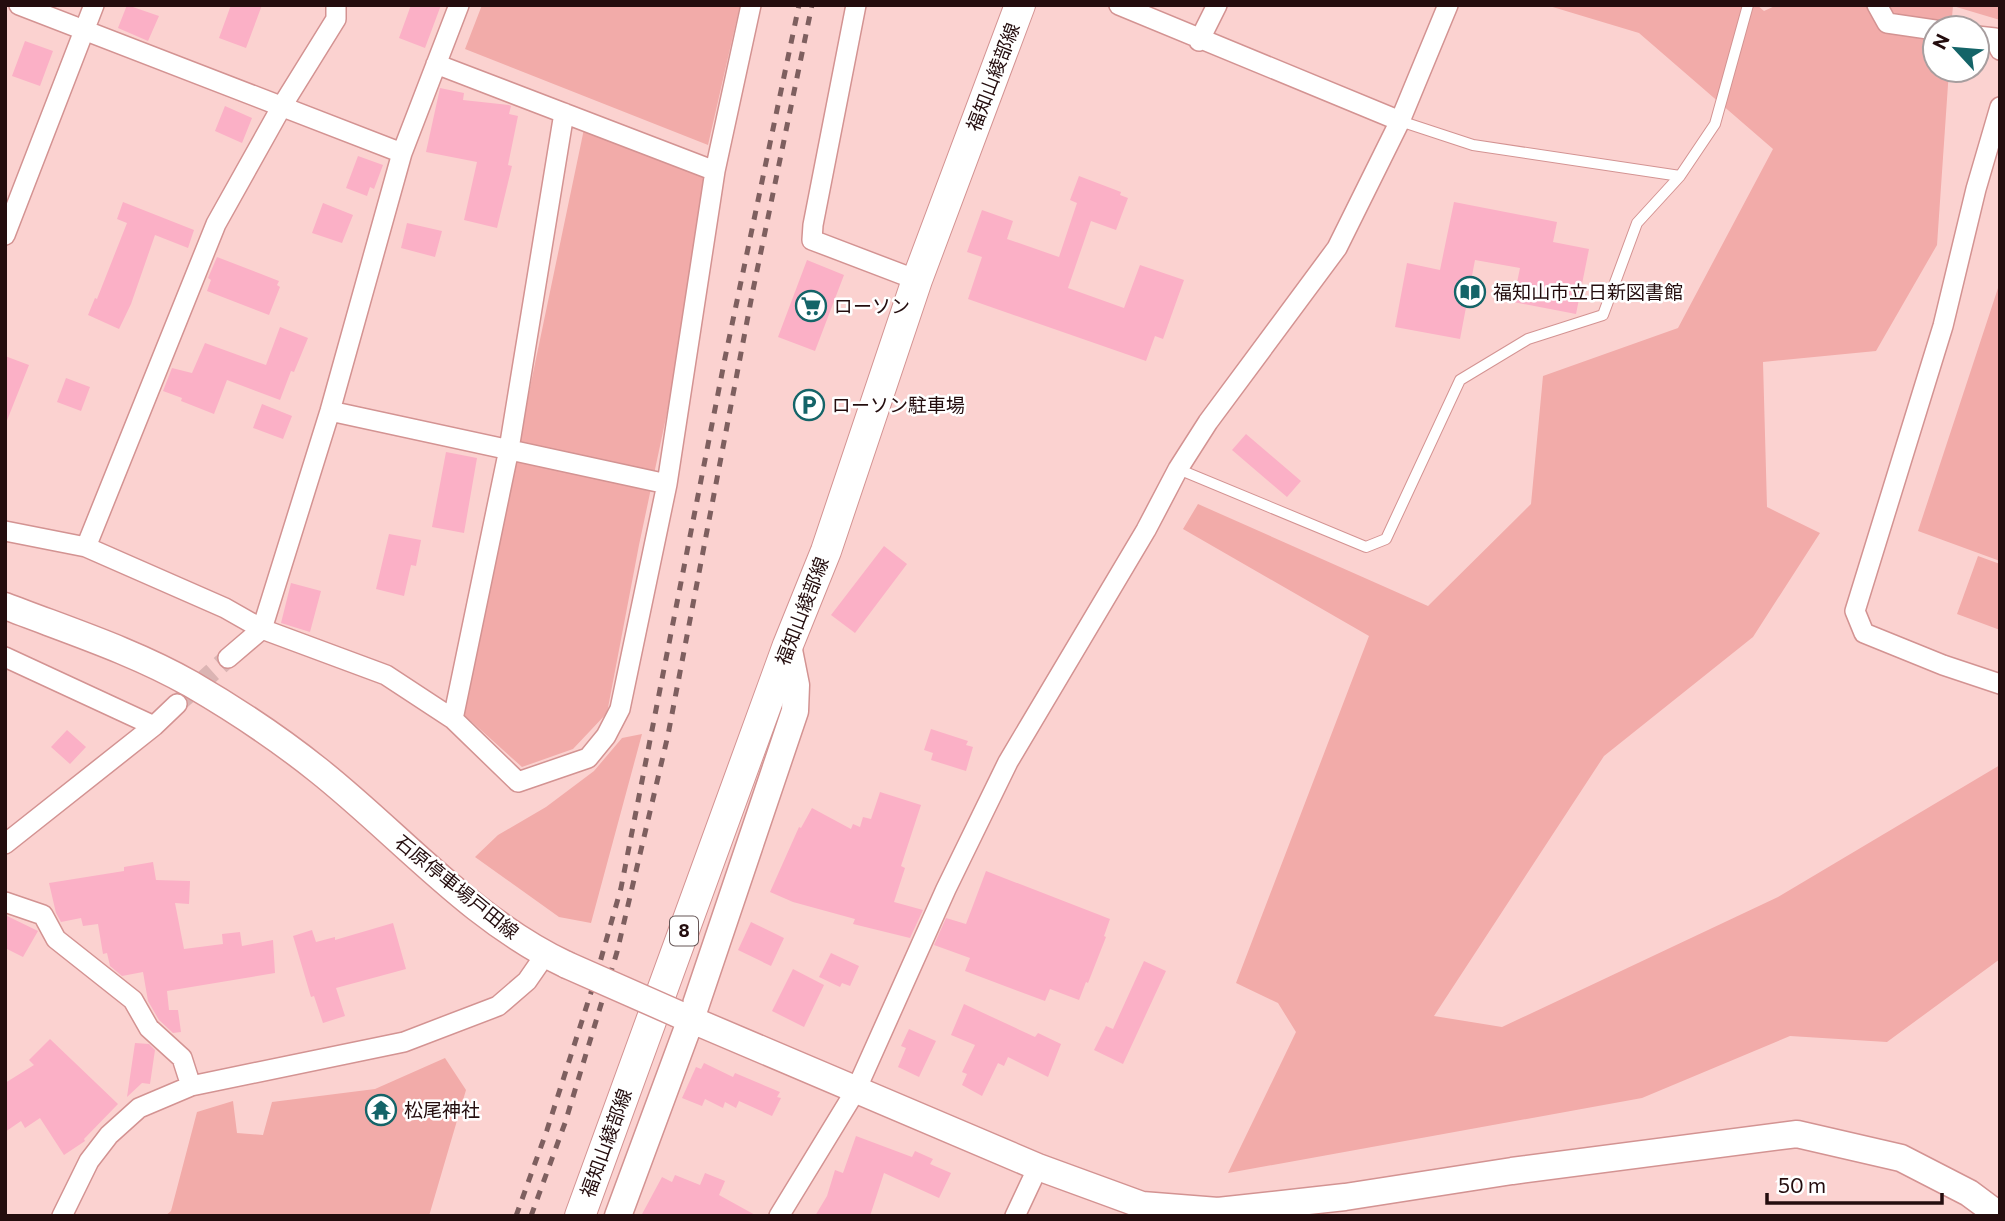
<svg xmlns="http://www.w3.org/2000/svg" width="2005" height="1221" font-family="Commissioner,'Noto Sans JP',sans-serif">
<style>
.green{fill:#f2aba9}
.building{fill:#fbb0c6}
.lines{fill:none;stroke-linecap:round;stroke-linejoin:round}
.street-tunnel{stroke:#dbb4b3;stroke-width:19;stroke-dasharray:19 10;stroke-linecap:butt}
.lane-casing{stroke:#d39392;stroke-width:12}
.street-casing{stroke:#d39392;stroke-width:22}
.secondary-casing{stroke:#d39392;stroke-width:29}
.primary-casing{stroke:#d39392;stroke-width:32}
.lane{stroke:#fff;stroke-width:10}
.street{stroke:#fff;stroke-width:19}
.secondary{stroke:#fff;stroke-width:26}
.primary{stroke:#fff;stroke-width:30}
.rail{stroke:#7e5f5f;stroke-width:5;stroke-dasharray:9 9;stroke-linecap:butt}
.secondary-bridge-casing{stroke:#d39392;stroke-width:29;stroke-linecap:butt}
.secondary-bridge{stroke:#fff;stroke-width:26}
.labels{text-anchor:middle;stroke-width:5;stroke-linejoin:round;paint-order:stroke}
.shield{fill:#fff;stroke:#665656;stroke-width:2}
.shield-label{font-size:18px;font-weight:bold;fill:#240d0e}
.street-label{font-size:19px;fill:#240d0e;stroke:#fff}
.poi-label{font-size:19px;fill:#240d0e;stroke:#fff;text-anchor:start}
</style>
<rect width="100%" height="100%" fill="#fbd2d0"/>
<path class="green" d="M 482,5 L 740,5 L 708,145 L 465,49 Z
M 1546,5 L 1757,5 L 1764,11 L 1777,5 L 2000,5 L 2000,20 L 1953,6 L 1951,28 L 1935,28 L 1935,70 L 1949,70 L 1937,245 L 1876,351 L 1763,362 L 1767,507 L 1820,533 L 1753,637 L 1604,756 L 1434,1016 L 1502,1027 L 1778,897 L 2000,765 L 2000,959 L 1887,1042 L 1790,1036 L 1642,1098 L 1228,1173 L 1296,1032 L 1278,1003 L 1236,983 L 1369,636 L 1183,529 L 1198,504 L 1428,606 L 1531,504 L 1543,376 L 1678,328 L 1773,149 L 1639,33 Z
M 584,129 L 717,177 L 639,545 L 607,713 L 573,749 L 522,767 L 462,713 Z
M 2000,282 L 2000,561 L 1918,531 Z
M 1978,556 L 2000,564 L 2000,630 L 1957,614 Z
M 642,734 L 591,923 L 559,917 L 475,857 L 498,835 L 546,807 L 594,771 L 622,738 Z
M 445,1058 L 466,1090 L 429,1216 L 165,1216 L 171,1211 L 197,1112 L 233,1101 L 237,1133 L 263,1135 L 272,1102 L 375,1089 Z"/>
<path class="building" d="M 127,5 L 159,16 L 148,41 L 118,28 Z
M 231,5 L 262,5 L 246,48 L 219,38 Z
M 411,5 L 441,5 L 425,48 L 399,38 Z
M 25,41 L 53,51 L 40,86 L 12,76 Z
M 440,88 L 464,93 L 463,100 L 509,105 L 511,106 L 509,114 L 518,116 L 508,165 L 512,166 L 497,228 L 464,220 L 477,162 L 426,152 Z
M 225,106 L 252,118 L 242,143 L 215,131 Z
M 358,156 L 383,165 L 374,189 L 370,187 L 367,196 L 346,188 Z
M 1079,176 L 1121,192 L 1120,195 L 1128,198 L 1116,230 L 1091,221 L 1068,288 L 1124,308 L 1140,265 L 1184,280 L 1163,339 L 1155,336 L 1146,361 L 968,299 L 982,257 L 967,252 L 982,210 L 1013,221 L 1007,239 L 1059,257 L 1077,203 L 1070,200 Z
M 123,202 L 194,230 L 188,248 L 155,235 L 131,304 L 119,329 L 88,315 L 95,298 L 97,299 L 127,223 L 117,219 Z
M 1454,202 L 1557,222 L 1553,242 L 1589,249 L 1576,314 L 1513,302 L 1520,268 L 1475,260 L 1460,339 L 1395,327 L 1407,263 L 1440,270 Z
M 323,203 L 353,215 L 342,243 L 312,233 Z
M 407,223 L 442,231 L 435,257 L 401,248 Z
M 217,257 L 279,281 L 277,285 L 280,287 L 269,315 L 207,291 L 211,280 L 208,278 Z
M 807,260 L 844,275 L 815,351 L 778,337 Z
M 280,327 L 308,338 L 294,372 L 291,371 L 280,400 L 227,380 L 214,414 L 181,401 L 182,398 L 163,391 L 172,368 L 192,373 L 205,343 L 266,365 Z
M 5,356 L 29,365 L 6,423 L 5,423 Z
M 66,378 L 90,387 L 81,411 L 57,402 Z
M 262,404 L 292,416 L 283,439 L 253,428 Z
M 1246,434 L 1301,481 L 1287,497 L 1232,450 Z
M 446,452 L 477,458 L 464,533 L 432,527 Z
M 389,534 L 421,540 L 416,566 L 411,565 L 404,596 L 376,589 Z
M 884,546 L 907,564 L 855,633 L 831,615 Z
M 291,583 L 321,591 L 310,632 L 281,623 Z
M 931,729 L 968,741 L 966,745 L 973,747 L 966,771 L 931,760 L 933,753 L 924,750 Z
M 67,730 L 86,747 L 70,764 L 51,747 Z
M 880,792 L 921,805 L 901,866 L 905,868 L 894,902 L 923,910 L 910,938 L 853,924 L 855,919 L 793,902 L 770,892 L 799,827 L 801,828 L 812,808 L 851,829 L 853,824 L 860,827 L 863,817 L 871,819 Z
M 153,862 L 156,880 L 190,881 L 189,904 L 175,903 L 184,949 L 223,944 L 222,934 L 240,932 L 242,946 L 273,940 L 275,973 L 167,991 L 169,1010 L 178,1010 L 181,1032 L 173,1033 L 159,1020 L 148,1001 L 143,972 L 122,976 L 110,966 L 107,953 L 103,954 L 98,924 L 83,926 L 81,918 L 61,922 L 56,913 L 49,883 L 124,871 L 124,867 Z
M 986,871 L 1110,919 L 1104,936 L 1106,937 L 1088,983 L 1086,982 L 1079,1000 L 1050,989 L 1045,1001 L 965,971 L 970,958 L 934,945 L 946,918 L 966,924 Z
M 5,915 L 38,931 L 23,957 L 5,948 Z
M 751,922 L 784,938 L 771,966 L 738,950 Z
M 393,923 L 406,969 L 336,988 L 345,1016 L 323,1023 L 314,996 L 311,997 L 293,936 L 312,930 L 316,942 L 335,937 L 335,940 Z
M 831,953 L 859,966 L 850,986 L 842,983 L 840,987 L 819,977 Z
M 1144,961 L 1166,971 L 1123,1064 L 1094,1050 L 1106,1026 L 1113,1029 Z
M 793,969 L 824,985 L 804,1027 L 772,1011 Z
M 964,1004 L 1035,1037 L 1038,1033 L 1061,1044 L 1048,1077 L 1008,1057 L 1004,1066 L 998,1063 L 982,1096 L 962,1085 L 967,1074 L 962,1072 L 975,1045 L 951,1035 Z
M 909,1029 L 936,1041 L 919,1077 L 898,1067 L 906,1048 L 901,1046 Z
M 50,1039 L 118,1104 L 84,1139 L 85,1141 L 64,1155 L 40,1118 L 25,1128 L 21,1121 L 5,1132 L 5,1083 L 34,1065 L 29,1060 Z
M 135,1043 L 149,1044 L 155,1050 L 150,1084 L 142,1083 L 127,1097 Z
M 704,1063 L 733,1077 L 735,1073 L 780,1092 L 777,1097 L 781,1098 L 772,1116 L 739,1101 L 736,1108 L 725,1102 L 723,1108 L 705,1099 L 702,1106 L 682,1098 L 696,1067 L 701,1069 Z
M 856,1136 L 912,1157 L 915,1151 L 933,1159 L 930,1164 L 951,1173 L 939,1198 L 884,1173 L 870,1216 L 815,1216 L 827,1196 L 835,1170 L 843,1173 Z
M 705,1173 L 725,1181 L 719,1195 L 757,1216 L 641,1216 L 662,1177 L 672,1182 L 675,1175 L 700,1185 Z"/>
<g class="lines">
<path class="street-tunnel" d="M 177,704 L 228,658"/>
<g class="lane-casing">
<path id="lane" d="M 1400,121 L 1473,145 L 1680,176 L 1715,124 L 1748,5
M 1178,469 L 1366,547 L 1386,539 L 1460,380 L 1528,339 L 1603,315 L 1637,223 L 1680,176"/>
</g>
<g class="street-casing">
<path id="street" d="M 19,5 L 402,153
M 856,5 L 813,225 L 812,240 L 917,280
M 1119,5 L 1400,121
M 1877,5 L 1887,23 L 1935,30
M 1977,36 L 1995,38 L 2000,50
M 1199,41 L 1217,5
M 436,64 L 715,171
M 2000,107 L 1976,189 L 1943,326 L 1855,611 L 1864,633 L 1943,665 L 2000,684
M 5,235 L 94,5
M 330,411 L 667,484
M 5,531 L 86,547 L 225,608 L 262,629 L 386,675 L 453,719 L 518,782 L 588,758 L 606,736 L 620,709 L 667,484 L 715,171 L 751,5
M 86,547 L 216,224 L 282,106 L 336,19 L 336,5
M 5,657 L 154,726
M 228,658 L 262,629 L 330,411 L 402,153 L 459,5
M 453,719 L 509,449 L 564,113
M 5,844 L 154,726 L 177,704
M 5,902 L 43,915 L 56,939 L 133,1000 L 149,1028 L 182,1058 L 191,1086
M 62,1216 L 89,1161 L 109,1135 L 139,1108 L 191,1086 L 404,1042 L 498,1006 L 527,981 L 545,955
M 779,1216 L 856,1090 L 946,889 L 1008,762 L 1146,530 L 1178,469 L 1208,422 L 1337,248 L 1400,121 L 1448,5
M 1015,1216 L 1038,1167"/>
</g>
<g class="secondary-casing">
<path id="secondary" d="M 5,606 C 67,630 133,651 191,684 C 234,709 278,738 318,770 C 400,835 471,920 567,965
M 678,1014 L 1038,1167 L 1142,1205 L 1218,1211 L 1345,1197 L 1512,1171 L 1797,1134 L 1901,1158 L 1969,1193 L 2000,1216
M 618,1216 L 691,1019 L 795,711 L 796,685 L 788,645"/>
</g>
<g class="primary-casing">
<path id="primary" d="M 580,1216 L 788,645 L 826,551 L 917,280 L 1020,5"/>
</g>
<use href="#lane" class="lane"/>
<use href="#street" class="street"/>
<use href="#secondary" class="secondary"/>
<use href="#primary" class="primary"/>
<path class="rail" d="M 516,1216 L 547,1130 L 595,980 L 621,888 L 725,358 L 799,5
M 531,1216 L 565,1123 L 617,952 L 668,735 L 753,290 L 812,5"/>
<g class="secondary-bridge-casing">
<path id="secondary-bridge" d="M 567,965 L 678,1014"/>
</g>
<use href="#secondary-bridge" class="secondary-bridge"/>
</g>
<defs>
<g id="library-ring" transform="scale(1.575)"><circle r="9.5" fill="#fff" stroke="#146468" stroke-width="1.5"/><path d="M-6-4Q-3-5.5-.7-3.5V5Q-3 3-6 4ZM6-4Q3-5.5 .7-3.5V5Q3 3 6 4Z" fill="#146468"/></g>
<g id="supermarket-ring" transform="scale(1.575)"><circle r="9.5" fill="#fff" stroke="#146468" stroke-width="1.5"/><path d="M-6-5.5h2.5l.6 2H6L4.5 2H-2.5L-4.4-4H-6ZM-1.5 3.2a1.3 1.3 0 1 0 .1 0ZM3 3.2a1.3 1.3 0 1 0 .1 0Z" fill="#146468"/></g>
<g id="parking-ring" transform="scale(1.575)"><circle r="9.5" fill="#fff" stroke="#146468" stroke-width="1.5"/><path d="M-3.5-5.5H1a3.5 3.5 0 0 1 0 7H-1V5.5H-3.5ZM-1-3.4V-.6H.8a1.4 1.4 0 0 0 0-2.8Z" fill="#146468"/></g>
<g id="temple-ring" transform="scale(1.575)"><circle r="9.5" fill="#fff" stroke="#146468" stroke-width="1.5"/><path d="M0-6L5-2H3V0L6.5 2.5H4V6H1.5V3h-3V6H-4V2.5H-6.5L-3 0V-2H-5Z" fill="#146468"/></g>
</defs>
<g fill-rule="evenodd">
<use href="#library-ring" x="1470" y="292"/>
<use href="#supermarket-ring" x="811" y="306"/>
<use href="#parking-ring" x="809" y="405"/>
<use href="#temple-ring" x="381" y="1110"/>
</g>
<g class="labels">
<rect class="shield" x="670" y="916.5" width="28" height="29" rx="5"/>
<g class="shield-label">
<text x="684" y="937">8</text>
</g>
<g class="street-label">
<text transform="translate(993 77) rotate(-69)" y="7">福知山綾部線</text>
<text transform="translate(802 611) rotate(-69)" y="7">福知山綾部線</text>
<text transform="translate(457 887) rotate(39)" y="7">石原停車場戸田線</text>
<text transform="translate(606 1143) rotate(-70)" y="7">福知山綾部線</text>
</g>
<g class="poi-label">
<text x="1493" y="299">福知山市立日新図書館</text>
<text x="834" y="313">ローソン</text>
<text x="832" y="412">ローソン駐車場</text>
<text x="404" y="1117">松尾神社</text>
</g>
</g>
<rect width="2005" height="1221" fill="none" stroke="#240d0e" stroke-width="14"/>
<g transform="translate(1956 49) rotate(296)"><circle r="33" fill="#ffffff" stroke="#a79e9f" stroke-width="2"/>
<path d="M0-5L12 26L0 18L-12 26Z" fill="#146468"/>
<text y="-10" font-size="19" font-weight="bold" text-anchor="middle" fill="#240d0e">N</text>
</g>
<path d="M1767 1193v10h175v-10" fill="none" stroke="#240d0e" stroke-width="3.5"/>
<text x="1778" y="1193" font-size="21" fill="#240d0e" stroke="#ffffff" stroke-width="5" paint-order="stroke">50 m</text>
</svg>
